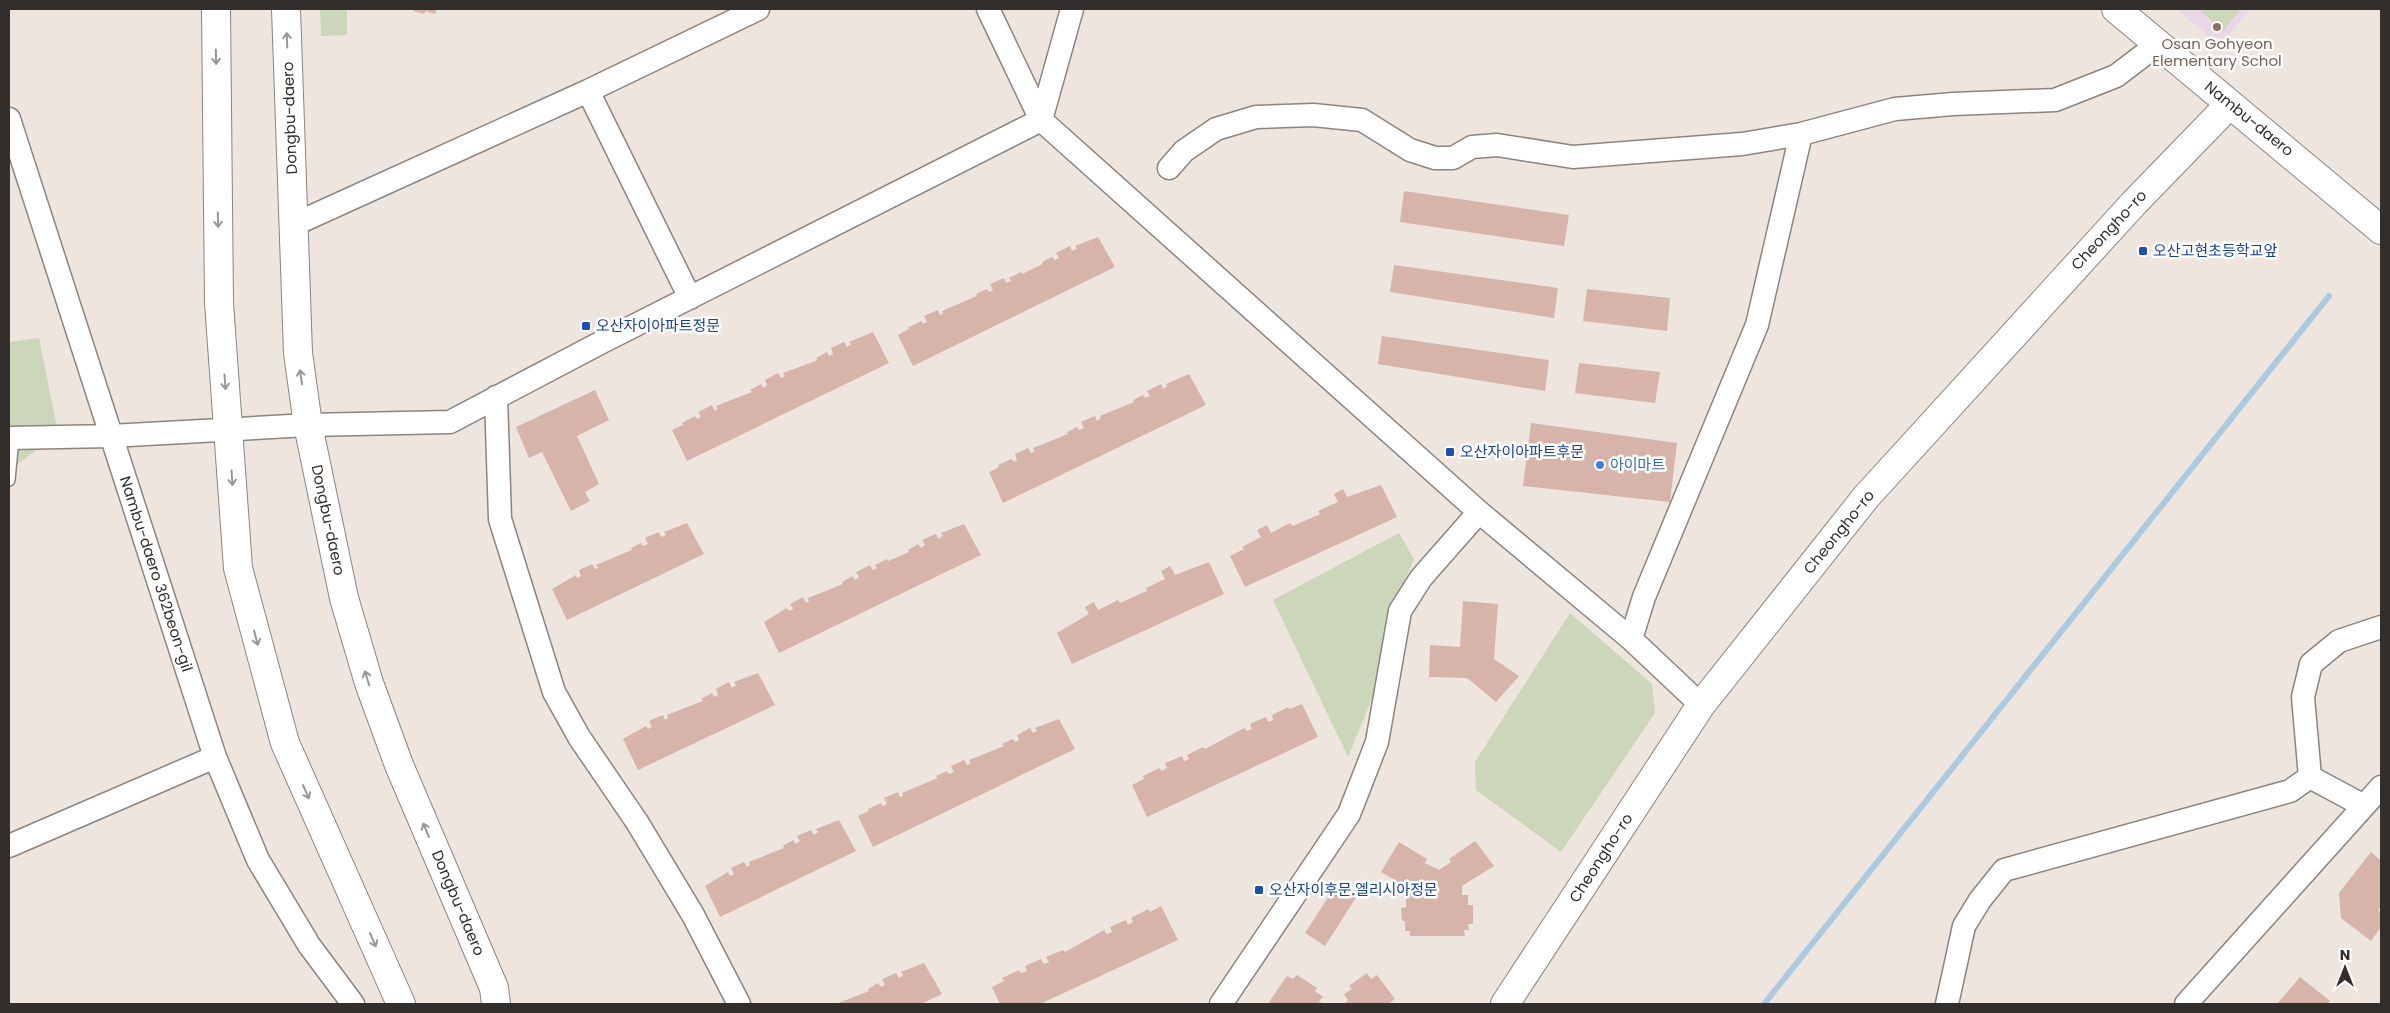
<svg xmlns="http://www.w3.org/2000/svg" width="2390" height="1013" font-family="Poppins,'Noto Sans KR',sans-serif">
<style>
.education{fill:#e9d6e7}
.green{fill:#ccd6b9}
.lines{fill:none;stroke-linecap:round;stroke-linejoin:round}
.stream{stroke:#accadf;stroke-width:6}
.building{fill:#d7b4aa}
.lane-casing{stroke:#8c847e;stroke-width:14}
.street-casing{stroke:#8c847e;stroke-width:25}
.secondary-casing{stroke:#8c847e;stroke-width:30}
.lane{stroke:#fff;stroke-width:11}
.street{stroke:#fff;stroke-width:22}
.secondary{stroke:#fff;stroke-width:28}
.oneway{stroke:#989696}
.education-dot{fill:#8d6e63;stroke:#fff;stroke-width:2}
.transit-dot{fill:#1a4fb4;stroke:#fff;stroke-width:2}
.shop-dot{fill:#3f7fe0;stroke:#fff;stroke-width:2}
.labels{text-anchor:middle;stroke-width:5;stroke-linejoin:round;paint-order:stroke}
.education-label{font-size:15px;fill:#785e54;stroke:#fff}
.street-label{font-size:15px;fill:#312e2c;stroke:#fff}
.transit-label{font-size:15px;fill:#164399;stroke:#fff;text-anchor:start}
.shop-label{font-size:15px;fill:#366cbe;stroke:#fff;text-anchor:start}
</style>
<rect width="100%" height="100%" fill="#ede5de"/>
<path class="education" d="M 2176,9 L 2251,9 L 2220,45 Z"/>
<path class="green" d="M 320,9 L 347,9 L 347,35 L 321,36 Z
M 2199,9 L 2241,9 L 2223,31 Z
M 39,338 L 58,433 L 9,471 L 9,342 Z
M 1399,533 L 1414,559 L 1386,623 L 1374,694 L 1348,757 L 1273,600 Z
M 1570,613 L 1652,684 L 1655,713 L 1561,852 L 1476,790 L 1475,762 Z"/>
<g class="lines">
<path class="stream" d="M 1764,1004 L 2329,296"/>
</g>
<path class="building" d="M 414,9 L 437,9 L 435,14 L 426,11 L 424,14 L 413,11 Z
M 1404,191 L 1569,215 L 1564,246 L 1400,222 Z
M 1098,237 L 1115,267 L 913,366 L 898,335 L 909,329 L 907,328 L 921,321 L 923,324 L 927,322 L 924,316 L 938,310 L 940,315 L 943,314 L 942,311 L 977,296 L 976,294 L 987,289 L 989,292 L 993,290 L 990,284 L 1004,278 L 1006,283 L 1011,281 L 1009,278 L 1021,272 L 1022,274 L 1043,264 L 1042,262 L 1052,257 L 1055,260 L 1059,258 L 1056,253 L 1070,246 L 1072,251 L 1077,249 L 1075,246 Z
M 1394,265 L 1558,288 L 1554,318 L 1390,292 Z
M 1587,289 L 1670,298 L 1667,331 L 1583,321 Z
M 873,332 L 889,363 L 687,461 L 672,430 L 683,425 L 682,423 L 695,416 L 697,419 L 701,417 L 698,412 L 712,405 L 715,411 L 717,409 L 716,406 L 752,392 L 750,390 L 761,384 L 763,388 L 767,385 L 765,380 L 778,373 L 781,378 L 785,376 L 783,373 L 818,360 L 816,358 L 827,352 L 829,356 L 833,354 L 831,348 L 844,342 L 847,347 L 851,344 L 849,342 Z
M 1382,336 L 1549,360 L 1545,391 L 1378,364 Z
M 1579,363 L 1660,372 L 1655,403 L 1575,393 Z
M 1189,374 L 1206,405 L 1003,503 L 989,472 L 999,467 L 998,465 L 1012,459 L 1013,462 L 1017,460 L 1015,454 L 1028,448 L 1031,453 L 1034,452 L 1033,448 L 1068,434 L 1067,432 L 1077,427 L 1079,430 L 1084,428 L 1081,422 L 1095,416 L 1097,421 L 1101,418 L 1100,416 L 1134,402 L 1133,400 L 1143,395 L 1145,398 L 1150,396 L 1147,391 L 1161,384 L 1163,389 L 1167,386 L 1166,384 Z
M 595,390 L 609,420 L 577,436 L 599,484 L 585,492 L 590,501 L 571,511 L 542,452 L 529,458 L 516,427 Z
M 1531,423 L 1677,443 L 1670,502 L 1523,486 Z
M 1381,485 L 1397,517 L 1245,587 L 1230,556 L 1244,549 L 1242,547 L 1261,537 L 1257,530 L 1267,525 L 1271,533 L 1290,523 L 1293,526 L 1320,514 L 1318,511 L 1338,502 L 1334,494 L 1343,489 L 1347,497 Z
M 687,523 L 704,554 L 567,620 L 552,589 L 576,575 L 577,578 L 581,576 L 579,570 L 592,564 L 595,569 L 598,568 L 596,565 L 632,550 L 631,548 L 641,543 L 643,546 L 648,544 L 645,538 L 659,532 L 661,537 L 666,535 L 664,532 Z
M 964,524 L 981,555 L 779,653 L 764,622 L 787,608 L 789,611 L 793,609 L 790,604 L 803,597 L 806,603 L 809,601 L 808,598 L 843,584 L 842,582 L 852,576 L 855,580 L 859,577 L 856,572 L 870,565 L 873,570 L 877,568 L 875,565 L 887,559 L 888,561 L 909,552 L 908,550 L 918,544 L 921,548 L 925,545 L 922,540 L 936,534 L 938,539 L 943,536 L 941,533 Z
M 1209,562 L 1224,594 L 1072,664 L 1057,633 L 1089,614 L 1085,607 L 1094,602 L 1098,610 L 1118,600 L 1120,603 L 1147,591 L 1146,588 L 1165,579 L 1161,571 L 1170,566 L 1175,575 Z
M 1463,601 L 1498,604 L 1494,659 L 1519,676 L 1496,702 L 1467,678 L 1429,677 L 1430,645 L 1460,647 Z
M 758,673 L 775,705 L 638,770 L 623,739 L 646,726 L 648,729 L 652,727 L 649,721 L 663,715 L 665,720 L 668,718 L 667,715 L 703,701 L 701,699 L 712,693 L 714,697 L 718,695 L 716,689 L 729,682 L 732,688 L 736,685 L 734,682 Z
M 1302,704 L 1318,737 L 1147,817 L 1132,785 L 1144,779 L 1143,776 L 1159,768 L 1162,771 L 1167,768 L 1165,763 L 1182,756 L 1184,761 L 1189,759 L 1187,755 L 1203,747 L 1205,749 L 1244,728 L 1247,731 L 1252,729 L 1250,724 L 1266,717 L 1268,722 L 1273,720 L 1272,715 L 1288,707 L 1290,709 Z
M 1059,719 L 1075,749 L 873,847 L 858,816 L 869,811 L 868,809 L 881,803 L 883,806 L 887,804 L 884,798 L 898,792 L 900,797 L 903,796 L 902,793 L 938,778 L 936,776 L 947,771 L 949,774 L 954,772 L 951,766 L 964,760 L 967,765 L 971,763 L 969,760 L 1004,746 L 1002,744 L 1013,739 L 1015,742 L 1019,740 L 1017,735 L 1030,728 L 1033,733 L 1037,731 L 1035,728 Z
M 839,820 L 856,851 L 720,917 L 705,886 L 728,872 L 730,876 L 734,874 L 731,868 L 744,862 L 747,867 L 750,865 L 749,862 L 784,848 L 783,846 L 793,840 L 796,844 L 800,841 L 797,836 L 811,830 L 814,835 L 818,832 L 816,829 Z
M 1475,841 L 1494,866 L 1462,886 L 1462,895 L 1468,895 L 1468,905 L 1473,905 L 1473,924 L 1468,924 L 1469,930 L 1464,930 L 1465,936 L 1410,936 L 1410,931 L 1405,931 L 1405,921 L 1402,921 L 1401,908 L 1406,907 L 1406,898 L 1410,898 L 1411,890 L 1381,872 L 1399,842 L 1427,859 L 1425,863 L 1439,870 L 1451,862 L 1449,859 Z
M 2371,852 L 2381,861 L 2381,906 L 2378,910 L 2381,913 L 2381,927 L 2371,941 L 2341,918 L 2339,893 Z
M 1338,882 L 1359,893 L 1325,946 L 1305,933 Z
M 1161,906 L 1178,940 L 1040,1004 L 1000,1004 L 992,987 L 1004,981 L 1002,978 L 1019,970 L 1021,973 L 1027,971 L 1025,966 L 1041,959 L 1044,964 L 1049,962 L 1046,957 L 1063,950 L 1065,952 L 1104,930 L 1107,934 L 1112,932 L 1110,927 L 1126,920 L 1128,925 L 1133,922 L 1131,918 L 1148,909 L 1150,912 Z
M 924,963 L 942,994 L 921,1004 L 836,1004 L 869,991 L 868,989 L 878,983 L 881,987 L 885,985 L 882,979 L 896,973 L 899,978 L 903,975 L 901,972 Z
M 1367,973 L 1371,979 L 1377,975 L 1395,999 L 1388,1004 L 1344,1004 L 1348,1000 L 1344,994 L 1352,989 L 1349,986 Z
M 1297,975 L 1317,988 L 1315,991 L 1323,997 L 1319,1001 L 1323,1004 L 1271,1004 L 1269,1002 L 1287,976 L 1293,979 Z
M 2300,977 L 2330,1001 L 2327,1004 L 2277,1004 Z"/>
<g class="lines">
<g class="lane-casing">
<path id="lane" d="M 9,480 L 13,438"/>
</g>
<g class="street-casing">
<path id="street" d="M 988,9 L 1041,120
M 588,91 L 690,298
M 9,119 L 215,757 L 258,860 L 309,945 L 353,1004
M 1041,120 L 1072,9
M 1169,168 L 1184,151 L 1216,129 L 1256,117 L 1313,115 L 1362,120 L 1410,150 L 1435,158 L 1453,158 L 1472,147 L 1497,145 L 1573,157 L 1742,144 L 1801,134
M 293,225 L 588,91 L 758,9
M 496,397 L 500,519 L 554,692 L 579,737 L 637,822 L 693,915 L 739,1004
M 9,438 L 111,436 L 308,425 L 450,422 L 602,342 L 1041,120 L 1479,512 L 1631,639 L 1701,705
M 1631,639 L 1644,597 L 1757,325 L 1801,134 L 1895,109 L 1953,104 L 2055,100 L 2116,76 L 2158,44
M 2364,806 L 2310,777 L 2303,697 L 2311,664 L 2339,641 L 2381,627
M 9,846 L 215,757
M 1221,1004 L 1349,814 L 1377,742 L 1400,611 L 1421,578 L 1479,512
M 1947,1004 L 1964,926 L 1980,900 L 2004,870 L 2290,791 L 2310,777
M 2186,1004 L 2381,787"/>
</g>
<g class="secondary-casing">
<path id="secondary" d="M 216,9 L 219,303 L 238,568 L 285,743 L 401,1004
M 286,9 L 298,353 L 308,425 L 324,502 L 344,598 L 369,683 L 399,765 L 494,988 L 496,1004
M 2116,9 L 2381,230
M 1505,1004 L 1701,705 L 1866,497 L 2134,203 L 2230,104"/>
</g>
<use href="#lane" class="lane"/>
<use href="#street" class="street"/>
<use href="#secondary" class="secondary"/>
</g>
<defs><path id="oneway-shaft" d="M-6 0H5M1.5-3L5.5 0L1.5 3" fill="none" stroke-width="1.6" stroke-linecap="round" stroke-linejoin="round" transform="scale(1.25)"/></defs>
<g class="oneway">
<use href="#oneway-shaft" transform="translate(287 40) rotate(-92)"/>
<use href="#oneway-shaft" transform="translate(216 57) rotate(89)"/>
<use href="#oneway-shaft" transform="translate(218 220) rotate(89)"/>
<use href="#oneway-shaft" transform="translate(301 377) rotate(-98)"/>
<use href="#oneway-shaft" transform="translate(225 382) rotate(86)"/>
<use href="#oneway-shaft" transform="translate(232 478) rotate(86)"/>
<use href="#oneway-shaft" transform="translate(256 638) rotate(75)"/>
<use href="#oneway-shaft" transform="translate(367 678) rotate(-107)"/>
<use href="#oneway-shaft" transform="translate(306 792) rotate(66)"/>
<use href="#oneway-shaft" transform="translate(426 830) rotate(-113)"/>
<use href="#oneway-shaft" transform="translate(373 940) rotate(66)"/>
</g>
<circle class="education-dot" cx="2217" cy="27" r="5"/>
<g class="transit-dot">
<rect x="2138" y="246" width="10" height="10" rx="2.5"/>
<rect x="581" y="321" width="10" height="10" rx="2.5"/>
<rect x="1445" y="447" width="10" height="10" rx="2.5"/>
<rect x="1254" y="885" width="10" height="10" rx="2.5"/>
</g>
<circle class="shop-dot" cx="1600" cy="465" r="5"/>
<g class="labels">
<g class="education-label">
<text x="2217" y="49">Osan Gohyeon<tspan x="2217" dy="17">Elementary Schol</tspan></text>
</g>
<g class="street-label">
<text transform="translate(290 118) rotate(-92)" y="5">Dongbu-daero</text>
<text transform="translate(2249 119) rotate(39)" y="5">Nambu-daero</text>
<text transform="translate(2109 230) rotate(-47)" y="5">Cheongho-ro</text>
<text transform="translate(328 520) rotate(78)" y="5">Dongbu-daero</text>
<text transform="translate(1839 532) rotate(-51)" y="5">Cheongho-ro</text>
<text transform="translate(156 574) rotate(72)" y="5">Nambu-daero 362beon-gil</text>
<text transform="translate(1601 858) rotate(-57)" y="5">Cheongho-ro</text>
<text transform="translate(458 903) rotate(67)" y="5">Dongbu-daero</text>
</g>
<g class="transit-label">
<text x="2153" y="256">오산고현초등학교앞</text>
<text x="596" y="331">오산자이아파트정문</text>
<text x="1460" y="457">오산자이아파트후문</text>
<text x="1269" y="895">오산자이후문.엘리시아정문</text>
</g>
<g class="shop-label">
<text x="1610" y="470">아이마트</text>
</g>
</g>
<rect width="2390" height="1013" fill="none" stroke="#312e2c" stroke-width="20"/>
<g transform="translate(2345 968)" stroke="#ffffff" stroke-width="4" paint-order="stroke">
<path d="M0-4L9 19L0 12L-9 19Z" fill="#312e2c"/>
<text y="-8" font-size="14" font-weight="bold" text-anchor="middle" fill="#312e2c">N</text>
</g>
</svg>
